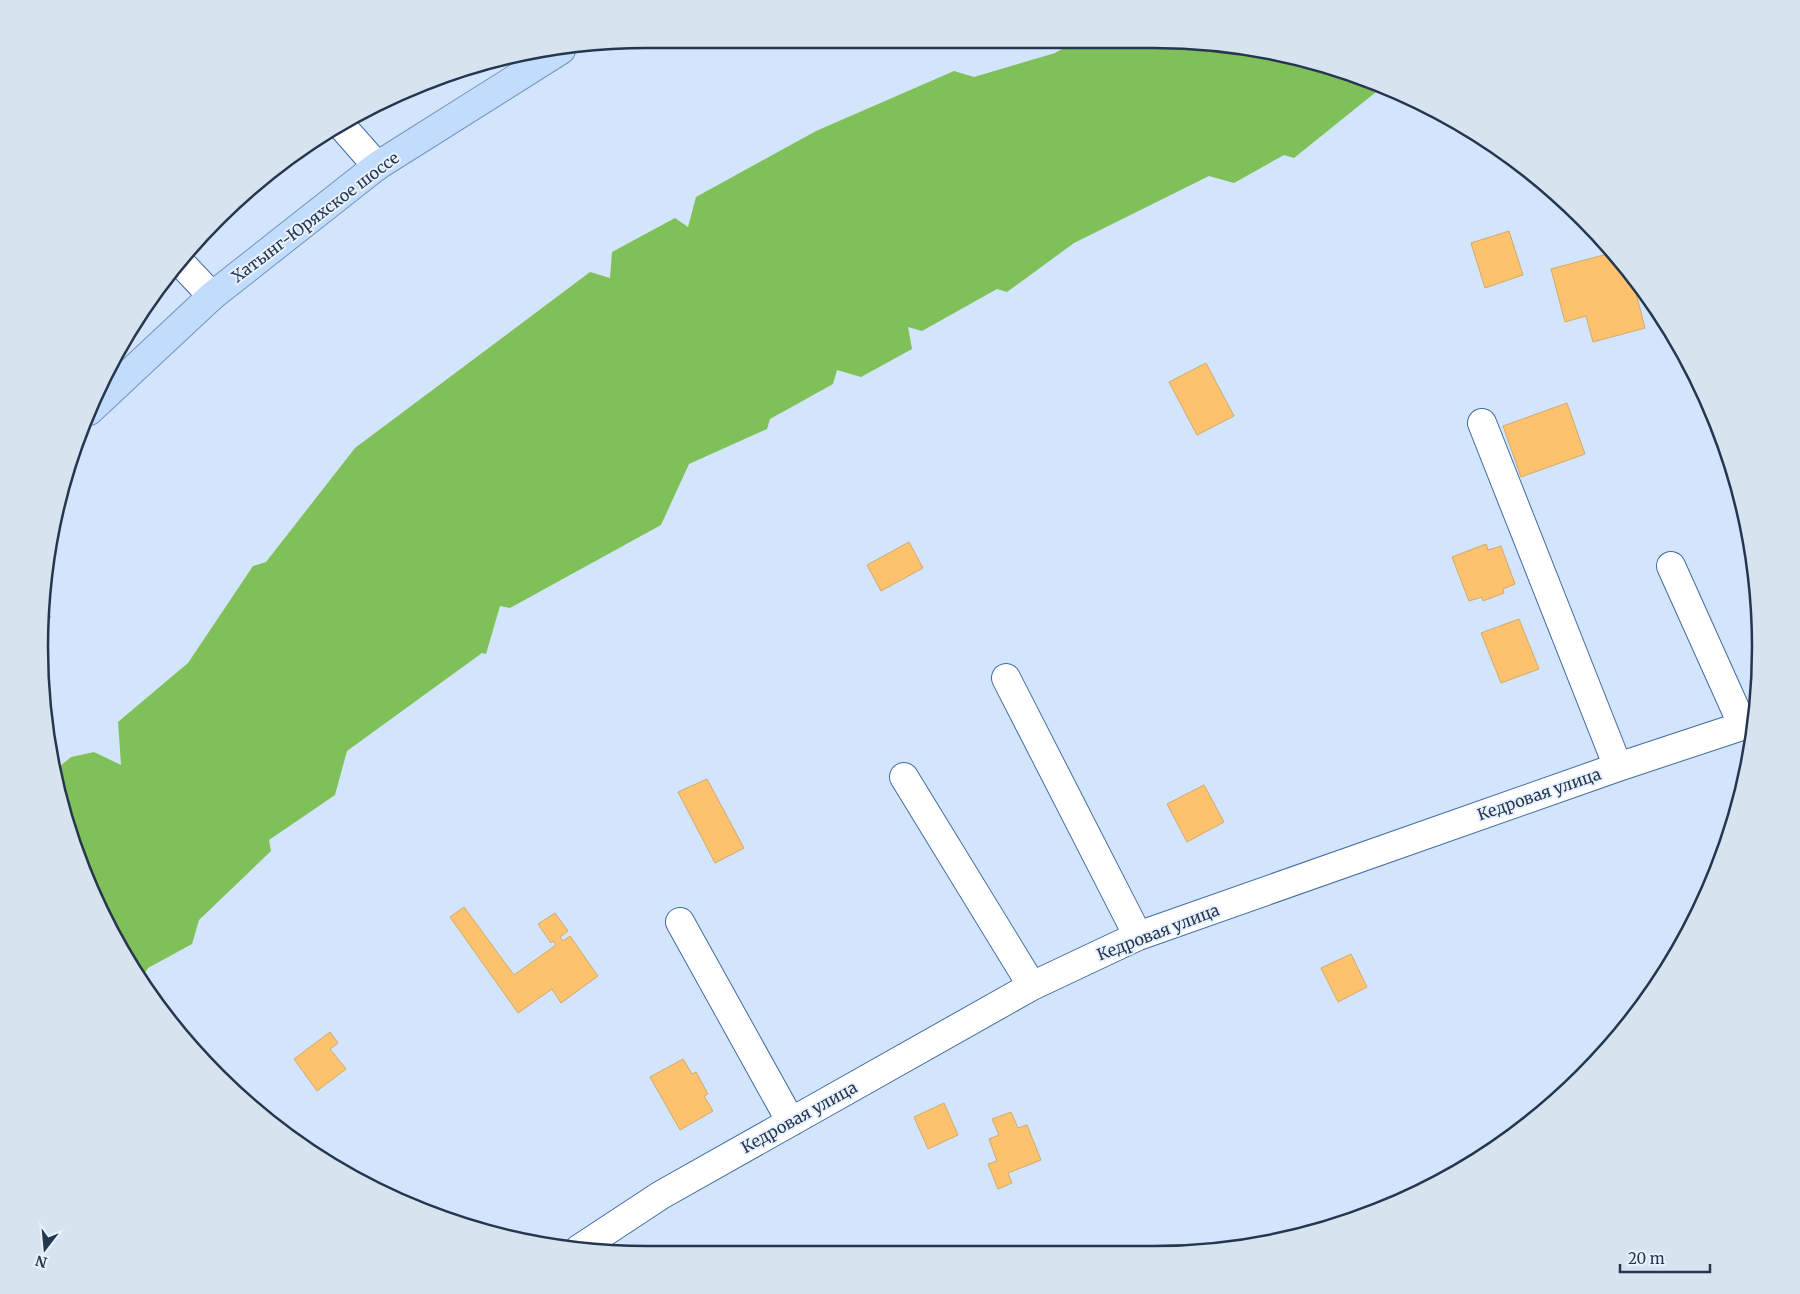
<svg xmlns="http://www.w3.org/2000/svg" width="1800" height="1294" font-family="Merriweather,serif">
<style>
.water{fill:#7fc058}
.building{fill:#fcc26d;stroke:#d5a96a}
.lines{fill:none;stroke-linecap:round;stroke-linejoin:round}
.minor-casing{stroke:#426ba0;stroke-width:30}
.major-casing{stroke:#7193be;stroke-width:30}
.minor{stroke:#fff;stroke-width:28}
.major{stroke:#c2dcfc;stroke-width:28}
.labels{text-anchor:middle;stroke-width:4;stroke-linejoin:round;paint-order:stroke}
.street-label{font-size:16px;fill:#25374f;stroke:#e8f2fe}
.rim{fill:none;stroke:#25374f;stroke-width:2.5}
</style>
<rect width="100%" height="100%" fill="#d3e5fd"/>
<path class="water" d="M 1080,39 L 1153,39 L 1272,50 L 1385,85 L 1394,89 L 1376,92 L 1294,158 L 1284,155 L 1234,183 L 1209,176 L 1074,243 L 1007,292 L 997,289 L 922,331 L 908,327 L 912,349 L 861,377 L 837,370 L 833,384 L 770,419 L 767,429 L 689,464 L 661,525 L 510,608 L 500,606 L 486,654 L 482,653 L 347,751 L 335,795 L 269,840 L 271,851 L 199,920 L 192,944 L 148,968 L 142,977 L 101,916 L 60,805 L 53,772 L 71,757 L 94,752 L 121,765 L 118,722 L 188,663 L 253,566 L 266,562 L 355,448 L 590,272 L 610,278 L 612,252 L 675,218 L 688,227 L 696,197 L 816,131 L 954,71 L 974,77 L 1055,53 Z"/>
<path class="building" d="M 386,98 L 362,115 L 360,112 L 378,101 Z
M 1509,231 L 1523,275 L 1485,288 L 1471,243 Z
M 1615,252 L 1631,274 L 1645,328 L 1593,342 L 1586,316 L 1565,322 L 1551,269 Z
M 1206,363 L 1234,416 L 1197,435 L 1169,382 Z
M 1567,403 L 1585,454 L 1521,477 L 1503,426 Z
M 909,542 L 923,568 L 881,591 L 867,565 Z
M 1486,544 L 1488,550 L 1501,546 L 1515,584 L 1503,589 L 1504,593 L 1483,601 L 1482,597 L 1469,601 L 1452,557 Z
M 44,609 L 51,617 L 44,623 Z
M 1519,619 L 1539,669 L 1501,683 L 1481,633 Z
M 707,779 L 744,848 L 715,863 L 678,792 Z
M 1204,785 L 1224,822 L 1187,842 L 1167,804 Z
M 464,907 L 514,975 L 556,945 L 553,941 L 551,943 L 538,924 L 555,913 L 568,931 L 560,937 L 563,941 L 570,936 L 598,976 L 561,1003 L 552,989 L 518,1013 L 450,917 Z
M 1351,954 L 1367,987 L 1338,1002 L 1321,968 Z
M 330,1032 L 338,1043 L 330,1049 L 346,1069 L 317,1091 L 294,1059 Z
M 683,1059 L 692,1074 L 696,1072 L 708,1094 L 704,1096 L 713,1111 L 680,1130 L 650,1077 Z
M 944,1103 L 958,1135 L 928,1149 L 914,1117 Z
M 1011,1112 L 1018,1128 L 1027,1125 L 1041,1160 L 1008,1173 L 1012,1183 L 998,1189 L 988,1164 L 997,1161 L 989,1139 L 999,1135 L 992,1119 Z"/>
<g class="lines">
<g class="minor-casing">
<path id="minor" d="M 340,124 L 377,166
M 179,261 L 212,296
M 1482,423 L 1618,767
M 1671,566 L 1743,726
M 1006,678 L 1138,936
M 904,777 L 1032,986
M 680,922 L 791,1122
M 579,1249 L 661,1195 L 1032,986 L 1138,936 L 1618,767 L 1754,722"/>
</g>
<g class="major-casing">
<path id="major" d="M 89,411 L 212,296 L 377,166 L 561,50"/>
</g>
<use href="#minor" class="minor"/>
<use href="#major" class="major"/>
</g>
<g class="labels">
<g class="street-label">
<text transform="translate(315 217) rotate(-37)" y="6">Хатынг-Юряхское шоссе</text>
<text transform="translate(1539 794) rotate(-19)" y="6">Кедровая улица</text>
<text transform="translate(1158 932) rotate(-21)" y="6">Кедровая улица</text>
<text transform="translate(799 1117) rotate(-29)" y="6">Кедровая улица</text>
</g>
</g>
<path d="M0 0H1800V1294H0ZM647 48H1153A599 599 0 0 1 1752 647V647A599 599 0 0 1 1153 1246H647A599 599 0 0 1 48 647V647A599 599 0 0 1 647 48Z" fill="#d8e3f0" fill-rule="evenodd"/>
<path class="rim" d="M647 48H1153A599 599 0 0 1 1752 647V647A599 599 0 0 1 1153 1246H647A599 599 0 0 1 48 647V647A599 599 0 0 1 647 48Z"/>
<g transform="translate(45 1249) rotate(196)" stroke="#e8f2fe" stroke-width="4" paint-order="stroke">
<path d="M0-4L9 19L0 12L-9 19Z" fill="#25374f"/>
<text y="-8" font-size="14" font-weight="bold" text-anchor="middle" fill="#25374f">N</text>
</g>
<path d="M1620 1264v8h90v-8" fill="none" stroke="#25374f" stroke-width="2.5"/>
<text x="1628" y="1264" font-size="15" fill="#25374f" stroke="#e8f2fe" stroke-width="4" paint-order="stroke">20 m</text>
</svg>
